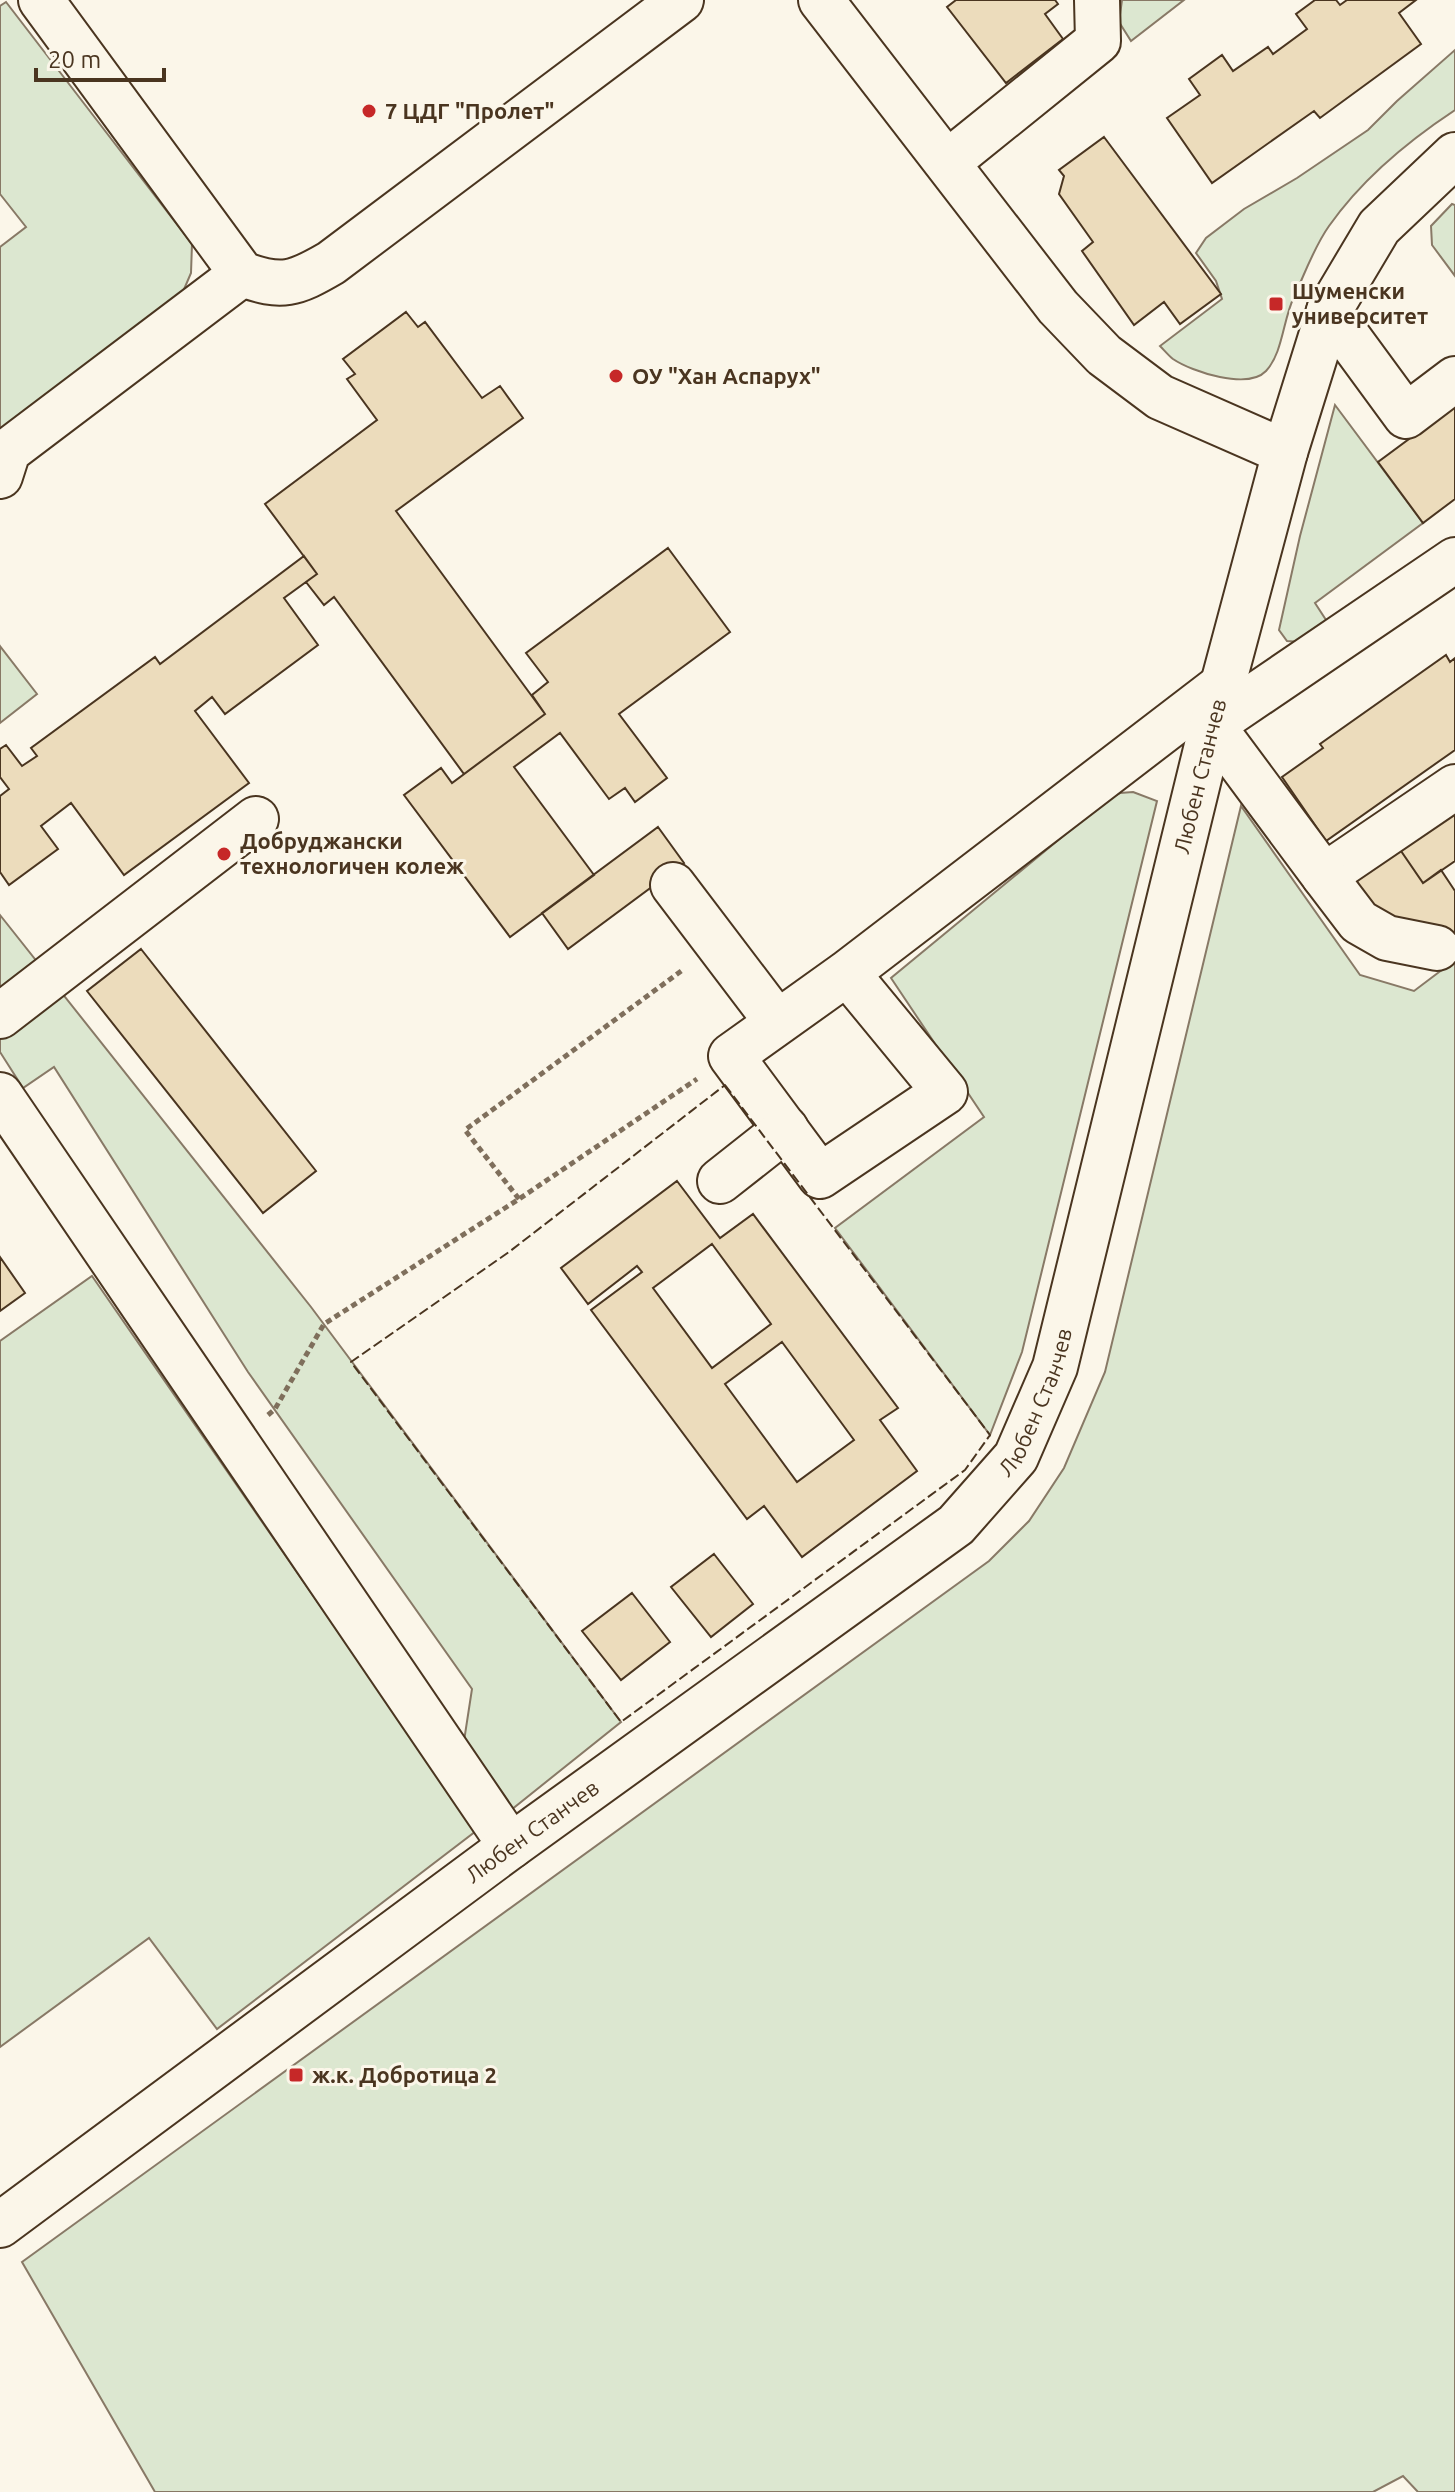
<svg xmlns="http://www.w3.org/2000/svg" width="1455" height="2492" font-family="Ubuntu,sans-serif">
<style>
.green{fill:#dce7d0;stroke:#887966;stroke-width:2}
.building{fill:#ecdcbc;stroke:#4a3520;stroke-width:2;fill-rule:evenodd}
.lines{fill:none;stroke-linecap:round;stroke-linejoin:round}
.minor-casing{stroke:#4a3520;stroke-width:48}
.path{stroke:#7f6f5c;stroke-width:5;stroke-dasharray:6 4;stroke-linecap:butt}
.minor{stroke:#fbf6e9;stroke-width:44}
.fence{stroke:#4a3520;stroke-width:2;stroke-dasharray:10 4;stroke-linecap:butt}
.poi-dot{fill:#c62828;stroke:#fbf6e9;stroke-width:3}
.labels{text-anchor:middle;stroke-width:6;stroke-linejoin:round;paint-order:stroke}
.poi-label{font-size:22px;font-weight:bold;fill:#4a3520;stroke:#fbf6e9;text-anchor:start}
.street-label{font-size:22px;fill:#4a3520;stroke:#fbf6e9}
</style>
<rect width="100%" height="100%" fill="#fbf6e9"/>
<path class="green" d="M 1122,0 L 1184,0 L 1131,41 L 1119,22 Z
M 6,2 L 192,244 L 191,273 L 182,294 L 0,431 L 0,247 L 26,227 L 0,194 L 0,6 Z
M 1455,50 L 1455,110 C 1408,141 1362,179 1329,226 C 1314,247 1305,273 1294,297 C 1283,319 1283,353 1266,371 C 1248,390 1192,372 1173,359 C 1169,356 1164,350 1160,346 L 1222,299 L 1216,281 L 1196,253 L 1206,238 L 1244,209 L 1297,178 L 1368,130 L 1397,101 Z
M 1452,204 L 1455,205 L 1455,276 L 1432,245 L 1431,226 Z
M 1335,405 L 1423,523 L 1315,603 L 1328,623 L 1301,642 L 1287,641 L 1279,630 L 1300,536 Z
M 0,646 L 37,694 L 0,723 Z
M 1133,792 L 1157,801 L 1022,1352 L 990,1435 L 835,1228 L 984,1117 L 891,978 L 1108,799 L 1120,793 Z
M 1241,806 L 1360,975 L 1414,991 L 1455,960 L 1455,2492 L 1418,2492 L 1403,2476 L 1373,2492 L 155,2492 L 22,2262 L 989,1561 L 1029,1521 L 1064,1468 L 1105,1372 Z
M 0,915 L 311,1307 L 621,1722 L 511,1810 L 464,1741 L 472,1689 L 248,1372 L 54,1067 L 23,1088 L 0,1052 Z
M 92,1276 L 476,1831 L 217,2029 L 149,1938 L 0,2047 L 0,1341 Z"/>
<path class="building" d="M 956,0 L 1055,0 L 1058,4 L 1045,14 L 1063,39 L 1006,83 L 947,7 Z
M 1315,0 L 1336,0 L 1340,5 L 1347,0 L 1416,0 L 1399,13 L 1421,44 L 1320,118 L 1314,111 L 1212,183 L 1167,118 L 1200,95 L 1189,79 L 1222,55 L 1233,71 L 1268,47 L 1273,54 L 1307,29 L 1296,14 Z
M 1104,137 L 1221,294 L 1180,324 L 1164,302 L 1134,325 L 1082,251 L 1093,242 L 1059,194 L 1064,176 L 1059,170 Z
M 406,312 L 418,327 L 425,322 L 482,398 L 500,386 L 523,418 L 396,511 L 545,714 L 464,774 L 334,597 L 324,605 L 306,582 L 317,574 L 265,504 L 377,420 L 347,379 L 355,374 L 343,359 Z
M 1455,405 L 1455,499 L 1423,523 L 1378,462 Z
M 668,548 L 730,632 L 619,714 L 667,778 L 635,802 L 625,788 L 609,799 L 560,733 L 514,767 L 594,875 L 510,937 L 404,795 L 441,768 L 452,783 L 545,714 L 532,695 L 548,682 L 526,653 Z
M 304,556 L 317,574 L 284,598 L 318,645 L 225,714 L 212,697 L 195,711 L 249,783 L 124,875 L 71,803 L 41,826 L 58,849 L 9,885 L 0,872 L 0,796 L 9,789 L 0,777 L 0,749 L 6,745 L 22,766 L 37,756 L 31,748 L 155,657 L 160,664 Z
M 1446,655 L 1450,662 L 1455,658 L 1455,750 L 1326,841 L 1282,777 L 1323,748 L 1320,744 Z
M 1455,811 L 1455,861 L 1423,883 L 1399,848 Z
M 658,827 L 684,863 L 568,949 L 542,913 Z
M 1399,848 L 1423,883 L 1441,870 L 1455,891 L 1455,935 L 1378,923 L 1355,893 L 1358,877 Z
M 141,949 L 316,1171 L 263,1213 L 87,991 Z
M 677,1181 L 720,1238 L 753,1214 L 898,1408 L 880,1420 L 917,1471 L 802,1557 L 764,1506 L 747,1519 L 591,1310 L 642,1272 L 637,1266 L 588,1304 L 561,1268 ZM 712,1244 L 771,1324 L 712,1368 L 653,1288 ZM 782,1342 L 854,1440 L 797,1482 L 725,1384 Z
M 0,1257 L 25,1293 L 0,1311 Z
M 714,1554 L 753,1604 L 711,1637 L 671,1587 Z
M 632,1593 L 670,1642 L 621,1680 L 582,1631 Z"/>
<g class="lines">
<g class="minor-casing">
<g id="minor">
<path d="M 41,0 L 242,274 C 282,289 295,284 331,263 L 681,0"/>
<path d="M 821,0 L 1058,307 L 1104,355 L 1160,397 L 1285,452"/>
<path d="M 948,162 L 1098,41 L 1097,0"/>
<path d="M 1329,311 L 1406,416 L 1455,379"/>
<path d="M 0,476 L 8,451 L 242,274"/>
<path d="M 1455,560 L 1212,725 L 1324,876 L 1455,787"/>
<path d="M 1324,876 L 1359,922 L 1387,938 L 1437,948"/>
<path d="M 673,885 L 777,1022"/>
<path d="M 847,973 L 945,1092 L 820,1176 L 731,1056 L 847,973 L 1224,684"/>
<path d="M 0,1016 L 256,819"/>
<path d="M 0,1095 L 511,1846"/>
<path d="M 720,1181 L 786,1129"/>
<path id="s1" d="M 0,2225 L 511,1846 L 956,1525 L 1016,1457 L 1055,1367 L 1212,725 L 1285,452 L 1329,311 L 1379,227 L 1455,155"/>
</g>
</g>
<path class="path" d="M 519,1199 L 465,1130 L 684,969
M 268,1415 L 275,1409 L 324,1324 L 519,1199 L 697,1079"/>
<use href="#minor" class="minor"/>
<path class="fence" d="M 725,1085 L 990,1435 L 965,1470 L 621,1722 L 351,1362 L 509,1252 Z"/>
</g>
<g class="poi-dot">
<circle cx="369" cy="111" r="8"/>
<rect x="1268" y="296" width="16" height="16" rx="4"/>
<circle cx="616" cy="376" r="8"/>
<circle cx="224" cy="854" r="8"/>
<rect x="288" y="2067" width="16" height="16" rx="4"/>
</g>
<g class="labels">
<g class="poi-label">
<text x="385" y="119">7 ЦДГ "Пролет"</text>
<text x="1292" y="299">Шуменски<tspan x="1292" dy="25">университет</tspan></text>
<text x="632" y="384">ОУ "Хан Аспарух"</text>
<text x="240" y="849">Добруджански<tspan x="240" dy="25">технологичен колеж</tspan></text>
<text x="312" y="2083">ж.к. Добротица 2</text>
</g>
<g class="street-label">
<text dy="8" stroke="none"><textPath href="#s1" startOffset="1982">Любен Станчев</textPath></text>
<text dy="8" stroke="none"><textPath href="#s1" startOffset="1334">Любен Станчев</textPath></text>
<text dy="8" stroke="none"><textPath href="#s1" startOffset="662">Любен Станчев</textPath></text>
</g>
</g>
<path d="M36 68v12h128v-12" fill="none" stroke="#4a3520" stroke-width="4"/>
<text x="48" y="68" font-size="24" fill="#4a3520" stroke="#fbf6e9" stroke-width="6" paint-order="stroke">20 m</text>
</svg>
